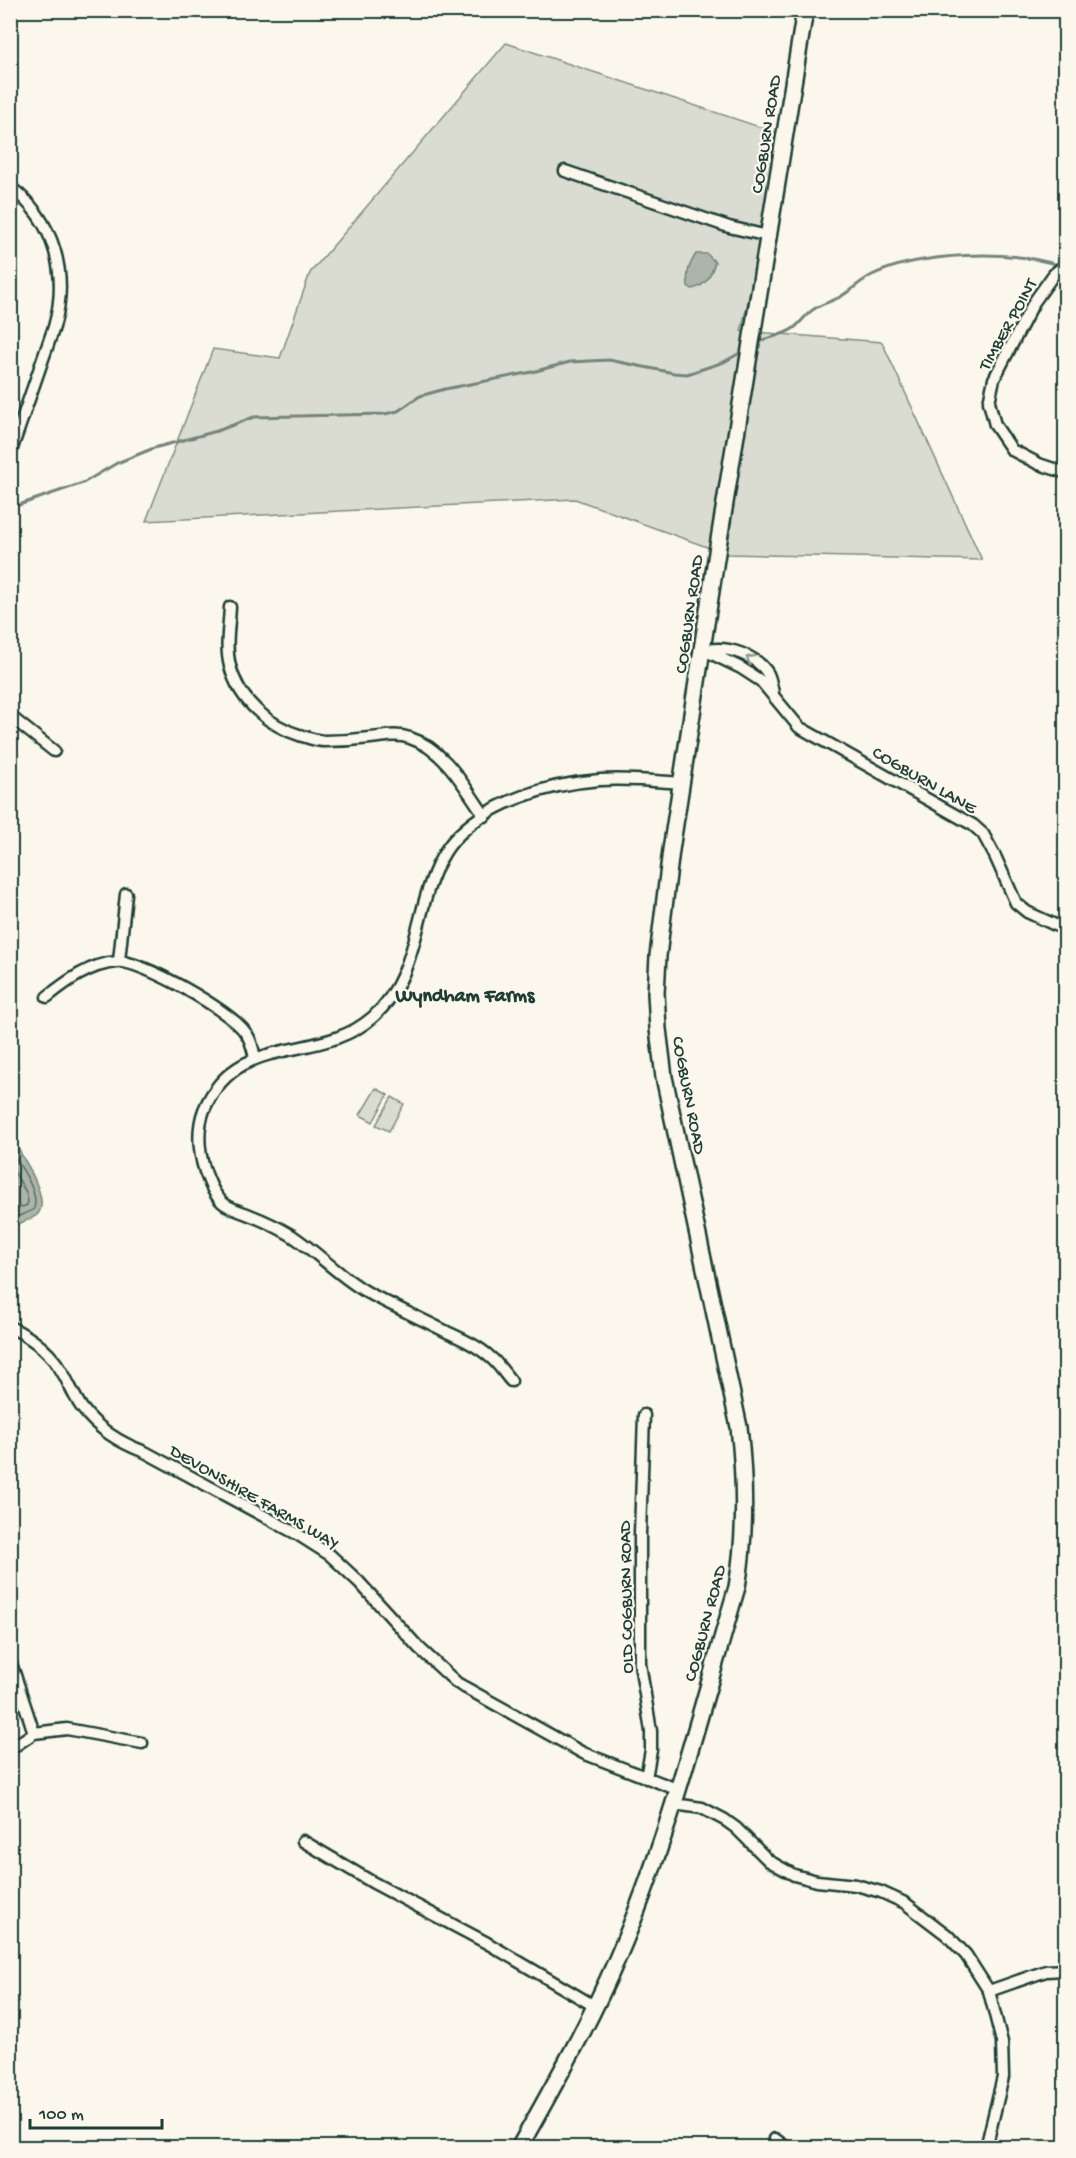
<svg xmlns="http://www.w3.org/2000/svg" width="1076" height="2158" font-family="'Gochi Hand',sans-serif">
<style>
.green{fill:#dbdcd1;stroke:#7d8c82;stroke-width:1.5}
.water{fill:#adb4aa;stroke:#74847b;stroke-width:1.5}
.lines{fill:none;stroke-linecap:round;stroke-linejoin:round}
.shore{stroke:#586d63;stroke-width:1.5}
.stream{stroke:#74847b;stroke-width:3}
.street-casing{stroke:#1f3d34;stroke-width:15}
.secondary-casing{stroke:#1f3d34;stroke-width:20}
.street{stroke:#fbf7ec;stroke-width:10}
.secondary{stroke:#fbf7ec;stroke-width:15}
.oneway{stroke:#8d9a90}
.labels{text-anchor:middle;stroke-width:4.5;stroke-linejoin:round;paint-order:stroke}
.street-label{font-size:18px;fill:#1f3d34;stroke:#fbf7ec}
.neighbourhood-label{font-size:20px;font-weight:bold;fill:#1f3d34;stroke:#fbf7ec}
</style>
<rect width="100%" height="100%" fill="#fbf7ec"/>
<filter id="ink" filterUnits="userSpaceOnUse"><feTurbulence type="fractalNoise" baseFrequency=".0167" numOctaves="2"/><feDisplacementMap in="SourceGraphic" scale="12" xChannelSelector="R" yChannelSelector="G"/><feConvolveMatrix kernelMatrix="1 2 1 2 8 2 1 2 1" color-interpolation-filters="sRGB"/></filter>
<g filter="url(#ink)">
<path class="green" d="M 506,43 L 787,136 L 741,331 L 882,342 L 982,560 L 726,554 L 575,499 L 146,521 L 213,349 L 280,358 L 310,273 Z
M 376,1088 L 388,1095 L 373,1122 L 360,1115 Z
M 392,1097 L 404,1104 L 389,1131 L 376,1125 Z"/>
<path class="water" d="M 696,254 L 707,254 L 715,262 C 711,275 707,286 692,289 L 688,286 C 686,273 689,265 696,254 Z
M 11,1136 C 19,1152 53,1200 37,1215 C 30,1220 19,1223 11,1227 Z"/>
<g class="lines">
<path class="shore" d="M 10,1149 C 18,1163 42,1195 33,1210 L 10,1220
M 10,1165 L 26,1192 L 28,1201 L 27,1205 L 10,1212"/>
<path class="stream" d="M 756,343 C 768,337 783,336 794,328 C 801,323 806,314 814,309 C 821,304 830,302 838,298 C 850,292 860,281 872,275 C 921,252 1010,249 1061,266
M 10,508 L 83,483 L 117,463 L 154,448 L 217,431 L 254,417 L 385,414 L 398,411 L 420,396 L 445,389 L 532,372 L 570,362 L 609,360 L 674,373 L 687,374 L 724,362 L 745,350"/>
<g class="street-casing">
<path id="street" d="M 565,171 L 729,227 L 768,236
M 10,187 C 55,220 69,275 54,327 L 10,454
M 1066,264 L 1054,274 L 1034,302 L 994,379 L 989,402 L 995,425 L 1012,450 L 1039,464 L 1066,473
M 230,607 C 229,627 225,647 230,666 C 239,701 269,726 302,736 C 310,738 317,741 324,741 C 340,741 355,740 370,738 C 384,737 396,733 410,738 C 445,749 465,788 485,816
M 709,650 C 728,646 758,656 768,674 C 771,680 771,686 773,692
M 706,651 L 741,668 L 761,681 L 799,727 L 973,825 L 983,834 L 995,856 L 1016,903 L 1027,912 L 1066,930
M 10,716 L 54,751
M 119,961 L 126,894
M 47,997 C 67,981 90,964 117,962 C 140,959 232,1012 245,1032 C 251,1039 253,1049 255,1058
M 10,1327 C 33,1338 52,1353 64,1375 C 70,1386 75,1398 82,1408 C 98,1429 120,1443 145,1452 L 297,1534 L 330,1555 L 359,1582 L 418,1647 L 457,1683 L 583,1753 L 679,1790
M 511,1381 C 504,1373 498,1363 490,1357 C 478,1346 462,1339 447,1332 C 420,1318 392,1306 365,1291 C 338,1275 317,1252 291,1235 C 279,1228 265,1221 252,1216 C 243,1212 229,1209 222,1202 C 216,1196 211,1187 208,1179 C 199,1159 196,1131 204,1110 C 237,1030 319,1065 373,1017 C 407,987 414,941 425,900 C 431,879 439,857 453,841 C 488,801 549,784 600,780 C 628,778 655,781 682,783
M 644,1415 L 640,1534 L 640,1664 L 651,1731 L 651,1750 L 646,1778
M 10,1660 L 34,1733
M 10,1749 L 34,1733 L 67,1729 L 142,1743
M 674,1804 L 702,1808 L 725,1820 L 736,1828 L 769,1861 L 794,1875 L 817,1881 L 856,1885 L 881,1892 L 905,1903 L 947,1935 L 966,1955 L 989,1991 L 1002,2042 L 1003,2077 L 986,2148
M 303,1841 L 372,1882 L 487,1943 L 596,2007
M 989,1991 L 1046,1971 L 1066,1970
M 775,2139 L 787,2148"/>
</g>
<g class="secondary-casing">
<path id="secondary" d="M 519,2148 C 554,2085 589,2024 617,1959 C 669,1839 700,1712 737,1587 C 746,1535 745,1480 739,1427 L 664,1077 L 658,1029 L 656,993 L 658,956 L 671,850 L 718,546 L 805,10"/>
</g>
<use href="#street" class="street"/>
<use href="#secondary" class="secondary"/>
</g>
<defs><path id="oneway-chevron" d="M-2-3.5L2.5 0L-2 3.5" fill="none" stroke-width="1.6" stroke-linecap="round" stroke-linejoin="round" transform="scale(1.5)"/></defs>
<use class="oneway" href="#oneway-chevron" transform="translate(750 659) rotate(-149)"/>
</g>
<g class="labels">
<g class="street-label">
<text transform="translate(765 134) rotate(-81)" y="6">COGBURN ROAD</text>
<text transform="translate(1007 324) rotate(-61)" y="6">TIMBER POINT</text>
<text transform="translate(688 614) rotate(-82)" y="6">COGBURN ROAD</text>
<text transform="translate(925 779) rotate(30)" y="6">COGBURN LANE</text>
<text transform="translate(690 1095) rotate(79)" y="6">COGBURN ROAD</text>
<text transform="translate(255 1496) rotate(30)" y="6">DEVONSHIRE FARMS WAY</text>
<text transform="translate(625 1597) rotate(-91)" y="6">OLD COGBURN ROAD</text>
<text transform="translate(704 1623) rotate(-75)" y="6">COGBURN ROAD</text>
</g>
<g class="neighbourhood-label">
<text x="465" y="1001">Wyndham Farms</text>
</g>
</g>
<rect width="1076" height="2158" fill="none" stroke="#fbf7ec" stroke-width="36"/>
<rect x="18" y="18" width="1040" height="2122" fill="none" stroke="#1f3d34" stroke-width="2" filter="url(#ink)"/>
<path d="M30 2119v9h132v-9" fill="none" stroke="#1f3d34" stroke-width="3"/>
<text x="39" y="2119" font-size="18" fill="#1f3d34" stroke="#fbf7ec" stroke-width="4.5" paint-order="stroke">100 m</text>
</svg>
